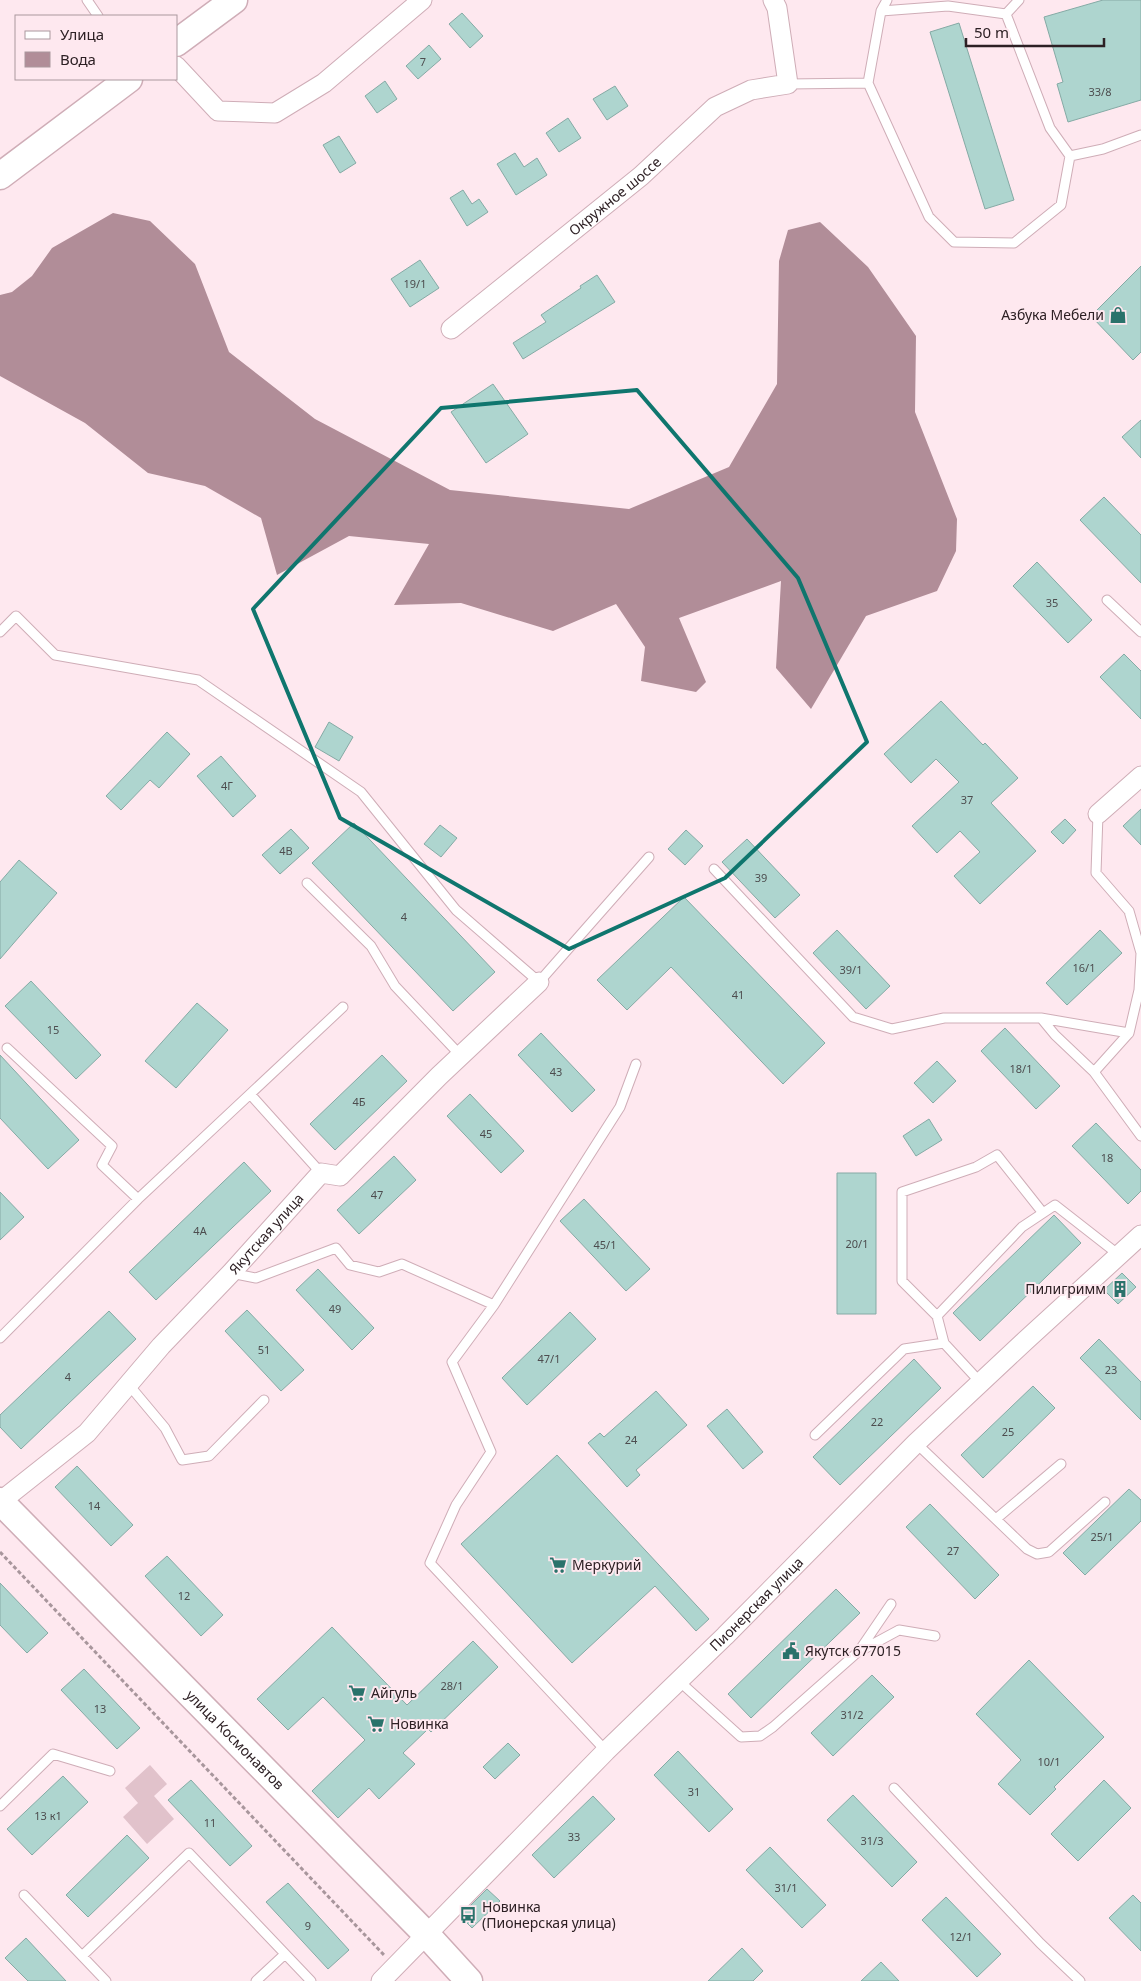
<svg xmlns="http://www.w3.org/2000/svg" width="1141" height="1981" font-family="'Noto Sans',sans-serif">
<style>
.green{fill:#e1c2cb}
.water{fill:#b18d98}
.building{fill:#aed5cf;stroke:#85aaa5}
.lines{fill:none;stroke-linecap:round;stroke-linejoin:round}
.lane-casing{stroke:#cfadb7;stroke-width:11}
.street-casing{stroke:#cfadb7;stroke-width:21}
.secondary-casing{stroke:#cfadb7;stroke-width:29}
.path{stroke:#a8969c;stroke-width:3;stroke-dasharray:4 2.5;stroke-linecap:butt}
.lane{stroke:#fff;stroke-width:9}
.street{stroke:#fff;stroke-width:19}
.secondary{stroke:#fff;stroke-width:26}
.marked{fill:none;stroke:#0f766e;stroke-width:4;stroke-linejoin:round}
.labels{text-anchor:middle;stroke-width:4;stroke-linejoin:round;paint-order:stroke}
.number-label{font-size:11px;fill:#4d4d4f}
.street-label{font-size:14px;fill:#2d2024;stroke:#fee8ef}
.poi-label{font-size:14px;fill:#2d2024;stroke:#fee8ef;text-anchor:start}
</style>
<rect width="100%" height="100%" fill="#fee8ef"/>
<path class="green" d="M 150,1765 L 167,1784 L 154,1796 L 174,1819 L 147,1844 L 123,1817 L 138,1803 L 125,1788 Z"/>
<path class="water" d="M 113,213 L 150,221 L 195,264 L 229,352 L 315,419 L 450,490 L 629,509 L 729,467 L 777,384 L 779,261 L 788,230 L 820,222 L 868,267 L 916,336 L 915,412 L 957,519 L 956,551 L 937,591 L 866,616 L 811,709 L 776,668 L 781,581 L 679,618 L 706,682 L 696,692 L 641,681 L 645,647 L 616,604 L 553,631 L 461,603 L 394,605 L 429,544 L 349,536 L 277,575 L 261,518 L 205,486 L 148,473 L 85,423 L 0,376 L 0,295 L 12,292 L 32,276 L 52,248 Z"/>
<path class="building" d="M 1103,0 L 1141,0 L 1141,100 L 1068,122 L 1057,84 L 1063,82 L 1044,17 Z
M 462,13 L 483,36 L 470,48 L 449,24 Z
M 959,23 L 1014,200 L 985,209 L 930,32 Z
M 429,45 L 441,59 L 418,79 L 406,66 Z
M 385,81 L 397,99 L 377,113 L 365,96 Z
M 615,86 L 628,106 L 607,120 L 593,99 Z
M 568,118 L 581,138 L 559,152 L 546,133 Z
M 339,136 L 356,163 L 340,173 L 323,145 Z
M 515,153 L 524,167 L 537,158 L 547,175 L 516,195 L 497,164 Z
M 463,190 L 472,204 L 479,199 L 488,212 L 467,226 L 450,198 Z
M 420,260 L 439,288 L 410,307 L 391,279 Z
M 1141,266 L 1141,352 L 1133,360 L 1091,316 Z
M 597,275 L 615,302 L 523,359 L 513,343 L 546,322 L 541,315 L 581,288 L 580,286 Z
M 493,384 L 528,434 L 486,463 L 451,412 Z
M 1141,420 L 1141,458 L 1122,437 Z
M 1104,497 L 1141,535 L 1141,583 L 1080,520 Z
M 1037,562 L 1092,620 L 1068,643 L 1013,586 Z
M 1124,654 L 1141,671 L 1141,719 L 1100,677 Z
M 941,701 L 983,745 L 985,743 L 1018,778 L 991,803 L 1036,851 L 980,904 L 954,876 L 980,852 L 960,831 L 937,853 L 912,826 L 959,782 L 936,759 L 911,783 L 884,754 Z
M 329,722 L 353,737 L 339,761 L 315,747 Z
M 167,732 L 190,754 L 159,788 L 150,780 L 121,810 L 106,796 Z
M 221,756 L 256,796 L 233,817 L 197,776 Z
M 1141,809 L 1141,845 L 1123,826 Z
M 1065,819 L 1076,830 L 1063,844 L 1051,832 Z
M 354,823 L 495,972 L 453,1011 L 312,863 Z
M 440,825 L 457,838 L 441,857 L 424,844 Z
M 291,829 L 309,848 L 280,874 L 262,855 Z
M 686,830 L 703,846 L 685,865 L 668,849 Z
M 747,839 L 800,895 L 775,918 L 722,862 Z
M 19,860 L 57,893 L 0,959 L 0,882 Z
M 684,897 L 825,1043 L 783,1084 L 671,967 L 627,1010 L 597,980 Z
M 837,930 L 890,986 L 866,1009 L 813,953 Z
M 1100,930 L 1122,953 L 1067,1005 L 1046,983 Z
M 31,981 L 101,1055 L 76,1079 L 5,1006 Z
M 197,1003 L 228,1030 L 176,1088 L 145,1061 Z
M 1005,1028 L 1060,1086 L 1036,1109 L 981,1051 Z
M 541,1033 L 595,1090 L 572,1112 L 518,1055 Z
M 0,1055 L 79,1140 L 48,1169 L 0,1118 Z
M 382,1055 L 407,1081 L 335,1150 L 310,1124 Z
M 937,1061 L 956,1081 L 933,1103 L 914,1083 Z
M 470,1094 L 524,1151 L 501,1173 L 447,1116 Z
M 929,1119 L 942,1140 L 916,1156 L 903,1136 Z
M 1096,1123 L 1141,1170 L 1141,1191 L 1128,1204 L 1072,1146 Z
M 394,1156 L 416,1180 L 359,1234 L 337,1210 Z
M 244,1162 L 271,1191 L 156,1300 L 129,1272 Z
M 837,1173 L 876,1173 L 876,1314 L 837,1314 Z
M 0,1192 L 24,1217 L 0,1240 Z
M 584,1199 L 650,1269 L 626,1291 L 560,1221 Z
M 1054,1215 L 1081,1243 L 980,1341 L 953,1313 Z
M 318,1269 L 374,1328 L 352,1350 L 296,1290 Z
M 1122,1273 L 1136,1287 L 1118,1304 L 1104,1290 Z
M 247,1310 L 304,1370 L 281,1391 L 225,1331 Z
M 109,1311 L 136,1339 L 21,1449 L 0,1427 L 0,1415 Z
M 570,1312 L 596,1339 L 527,1405 L 502,1378 Z
M 1099,1339 L 1141,1382 L 1141,1420 L 1080,1358 Z
M 914,1359 L 941,1388 L 840,1485 L 813,1457 Z
M 1033,1386 L 1055,1408 L 983,1478 L 961,1455 Z
M 656,1391 L 687,1425 L 636,1470 L 640,1475 L 627,1487 L 588,1443 L 600,1433 L 604,1437 Z
M 727,1409 L 763,1452 L 743,1469 L 707,1426 Z
M 557,1455 L 709,1619 L 696,1631 L 655,1586 L 572,1663 L 461,1544 Z
M 77,1466 L 133,1525 L 111,1546 L 55,1487 Z
M 1129,1489 L 1141,1500 L 1141,1521 L 1085,1575 L 1063,1553 Z
M 930,1504 L 999,1575 L 975,1599 L 906,1527 Z
M 167,1556 L 223,1615 L 201,1636 L 145,1576 Z
M 0,1583 L 48,1633 L 27,1653 L 0,1625 Z
M 836,1589 L 860,1613 L 751,1718 L 728,1694 Z
M 332,1627 L 407,1705 L 473,1641 L 498,1667 L 431,1732 L 428,1729 L 403,1753 L 415,1764 L 379,1799 L 369,1788 L 338,1818 L 312,1791 L 365,1740 L 323,1697 L 288,1730 L 257,1699 Z
M 1029,1660 L 1104,1737 L 1054,1787 L 1056,1789 L 1030,1815 L 998,1784 L 1021,1760 L 976,1714 Z
M 84,1669 L 140,1728 L 117,1749 L 61,1690 Z
M 872,1675 L 894,1697 L 833,1756 L 811,1733 Z
M 508,1743 L 520,1755 L 495,1779 L 483,1767 Z
M 678,1751 L 733,1809 L 709,1832 L 654,1775 Z
M 63,1776 L 88,1802 L 32,1855 L 7,1829 Z
M 191,1780 L 252,1846 L 230,1866 L 168,1800 Z
M 1104,1780 L 1131,1808 L 1078,1861 L 1051,1834 Z
M 853,1795 L 917,1862 L 892,1887 L 827,1820 Z
M 593,1796 L 615,1819 L 554,1878 L 532,1855 Z
M 127,1835 L 149,1858 L 88,1917 L 66,1895 Z
M 770,1847 L 826,1905 L 802,1928 L 746,1870 Z
M 288,1883 L 349,1950 L 328,1969 L 266,1902 Z
M 487,1889 L 500,1901 L 472,1928 L 460,1916 Z
M 1133,1895 L 1141,1903 L 1141,1951 L 1109,1918 Z
M 946,1897 L 1001,1954 L 977,1977 L 922,1920 Z
M 26,1938 L 66,1981 L 28,1981 L 5,1958 Z
M 742,1948 L 763,1971 L 753,1981 L 708,1981 Z
M 881,1962 L 899,1981 L 861,1981 Z"/>
<g class="lines">
<g class="lane-casing">
<path id="lane" d="M 87,0 L 98,16
M 1019,0 L 1006,14 L 1050,128 L 1070,156 L 1103,149 L 1141,135
M 881,11 L 887,0
M 868,83 L 929,217 L 954,242 L 1014,243 L 1061,205 L 1070,156
M 788,84 L 868,83 L 881,11 L 948,6 L 1006,14
M 1107,600 L 1141,632
M 0,632 L 16,616 L 55,655 L 198,680 L 361,792 L 456,910 L 539,982 L 649,857
M 714,869 L 853,1017 L 892,1029 L 944,1018 L 1041,1018 L 1129,1033 L 1139,990 L 1141,953 L 1129,911 L 1096,873 L 1098,814
M 307,883 L 371,946 L 395,986 L 461,1056
M 1041,1018 L 1055,1035 L 1094,1072 L 1141,1136
M 7,1048 L 112,1146 L 102,1165 L 138,1199
M 1094,1072 L 1129,1033
M 250,1094 L 321,1173
M 231,1273 L 256,1278 L 336,1248 L 350,1265 L 379,1272 L 402,1264 L 494,1305 L 620,1107 L 636,1064
M 494,1305 L 452,1362 L 491,1452 L 456,1505 L 430,1563 L 606,1751
M 937,1316 L 902,1281 L 902,1192 L 976,1167 L 997,1155 L 1043,1213
M 0,1338 L 138,1199 L 343,1007
M 980,1382 L 944,1343 L 937,1316 L 1022,1227 L 1055,1205 L 1119,1255
M 129,1385 L 165,1428 L 182,1460 L 209,1456 L 264,1400
M 815,1435 L 904,1349 L 944,1343
M 916,1443 L 1027,1549 L 1037,1554 L 1049,1552 L 1105,1502
M 996,1519 L 1061,1464
M 862,1650 L 899,1630 L 935,1636
M 679,1681 L 741,1737 L 760,1736 L 773,1727 L 859,1651 L 891,1604
M 894,1788 L 1040,1943 L 1080,1981
M 0,1806 L 53,1754 L 110,1771
M 24,1895 L 82,1956 L 189,1853 L 311,1981
M 82,1956 L 106,1981
M 256,1981 L 285,1954"/>
</g>
<g class="street-casing">
<g id="street">
<path d="M 176,66 L 218,111 L 275,113 L 324,83 L 422,0"/>
<path id="s1" d="M 451,329 L 641,176 L 715,107 L 751,90 L 788,84 L 777,8 L 773,0"/>
<path d="M 1098,814 L 1141,776"/>
<path id="s2" d="M 0,1502 L 87,1433 L 161,1346 L 231,1273 L 321,1173 L 340,1176 L 439,1076 L 539,982"/>
<path id="s3" d="M 381,1981 L 606,1751 L 725,1636 L 916,1443 L 1025,1341 L 1141,1235"/>
</g>
</g>
<g class="secondary-casing">
<g id="secondary">
<path d="M 176,43 L 234,0"/>
<path d="M 0,176 L 129,79"/>
<path id="s4" d="M 0,1501 L 427,1935 L 469,1981"/>
</g>
</g>
<path class="path" d="M 0,1552 L 384,1955"/>
<use href="#lane" class="lane"/>
<use href="#street" class="street"/>
<use href="#secondary" class="secondary"/>
</g>
<path class="marked" d="M 637,390 L 798,578 L 867,742 L 725,878 L 569,949 L 340,818 L 253,609 L 441,408 Z"/>
<defs>
<g id="shop-bare" transform="scale(1.35)"><path d="M-5-2.5h2.3a2.7 3.5 0 0 1 5.4 0H5L5.5 6h-11ZM-1.5-2.5h3a1.5 2.3 0 0 0-3 0Z" fill="#2a726b" stroke="#fee8ef" stroke-width="2.5" paint-order="stroke"/></g>
<g id="building-bare" transform="scale(1.35)"><path d="M-4-6H4V6H1V3H-1V6H-4ZM-2.5-4.3h1.7v1.8h-1.7ZM.8-4.3h1.7v1.8H.8ZM-2.5-1h1.7V.8h-1.7ZM.8-1h1.7V.8H.8Z" fill="#2a726b" stroke="#fee8ef" stroke-width="2.5" paint-order="stroke"/></g>
<g id="supermarket-bare" transform="scale(1.35)"><path d="M-6-5.5h2.5l.6 2H6L4.5 2H-2.5L-4.4-4H-6ZM-1.5 3.2a1.3 1.3 0 1 0 .1 0ZM3 3.2a1.3 1.3 0 1 0 .1 0Z" fill="#2a726b" stroke="#fee8ef" stroke-width="2.5" paint-order="stroke"/></g>
<g id="civic-bare" transform="scale(1.35)"><path d="M-.6-6.5H3V-4.5H.6V-3L4-1V1h2V6H-6V1h2V-1L-.6-3ZM-1.2 2.5V6h2.4V2.5Z" fill="#2a726b" stroke="#fee8ef" stroke-width="2.5" paint-order="stroke"/></g>
<g id="bus-bare" transform="scale(1.35)"><path d="M-5-6H5V4H4V6H2V4H-2V6H-4V4H-5ZM-3.5-4V0h7V-4ZM-3.5 1.2v1.5H-2V1.2ZM2 1.2v1.5H3.5V1.2Z" fill="#2a726b" stroke="#fee8ef" stroke-width="2.5" paint-order="stroke"/></g>
</defs>
<g fill-rule="evenodd">
<use href="#shop-bare" x="1118" y="315"/>
<use href="#building-bare" x="1120" y="1289"/>
<use href="#supermarket-bare" x="558" y="1565"/>
<use href="#civic-bare" x="791" y="1651"/>
<use href="#supermarket-bare" x="357" y="1693"/>
<use href="#supermarket-bare" x="376" y="1724"/>
<use href="#bus-bare" x="468" y="1915"/>
</g>
<g class="labels">
<g class="number-label">
<text x="423" y="66">7</text>
<text x="1100" y="96">33/8</text>
<text x="415" y="288">19/1</text>
<text x="1052" y="607">35</text>
<text x="227" y="790">4Г</text>
<text x="967" y="804">37</text>
<text x="286" y="855">4В</text>
<text x="761" y="882">39</text>
<text x="404" y="921">4</text>
<text x="1084" y="972">16/1</text>
<text x="851" y="974">39/1</text>
<text x="738" y="999">41</text>
<text x="53" y="1034">15</text>
<text x="1021" y="1073">18/1</text>
<text x="556" y="1076">43</text>
<text x="359" y="1106">4Б</text>
<text x="486" y="1138">45</text>
<text x="1107" y="1162">18</text>
<text x="377" y="1199">47</text>
<text x="200" y="1235">4А</text>
<text x="857" y="1248">20/1</text>
<text x="605" y="1249">45/1</text>
<text x="335" y="1313">49</text>
<text x="264" y="1354">51</text>
<text x="549" y="1363">47/1</text>
<text x="1111" y="1374">23</text>
<text x="68" y="1381">4</text>
<text x="877" y="1426">22</text>
<text x="1008" y="1436">25</text>
<text x="631" y="1444">24</text>
<text x="94" y="1510">14</text>
<text x="1102" y="1541">25/1</text>
<text x="953" y="1555">27</text>
<text x="184" y="1600">12</text>
<text x="452" y="1690">28/1</text>
<text x="100" y="1713">13</text>
<text x="852" y="1719">31/2</text>
<text x="1049" y="1766">10/1</text>
<text x="694" y="1796">31</text>
<text x="48" y="1820">13 к1</text>
<text x="210" y="1827">11</text>
<text x="574" y="1841">33</text>
<text x="872" y="1845">31/3</text>
<text x="786" y="1892">31/1</text>
<text x="308" y="1930">9</text>
<text x="961" y="1941">12/1</text>
</g>
<g class="street-label">
<text dy="5" stroke="none"><textPath href="#s1" startOffset="211">Окружное шоссе</textPath></text>
<text dy="5" stroke="none"><textPath href="#s2" startOffset="379">Якутская улица</textPath></text>
<text dy="5" stroke="none"><textPath href="#s3" startOffset="532">Пионерская улица</textPath></text>
<text dy="5" stroke="none"><textPath href="#s4" startOffset="335">улица Космонавтов</textPath></text>
</g>
<g class="poi-label">
<text x="1104" y="320" text-anchor="end">Азбука Мебели</text>
<text x="1106" y="1294" text-anchor="end">Пилигримм</text>
<text x="572" y="1570">Меркурий</text>
<text x="805" y="1656">Якутск 677015</text>
<text x="371" y="1698">Айгуль</text>
<text x="390" y="1729">Новинка</text>
<text x="482" y="1912">Новинка<tspan x="482" dy="16">(Пионерская улица)</tspan></text>
</g>
</g>
<rect x="15" y="15" width="162" height="65" fill="#fee8ef" stroke="#aa989e"/>
<rect x="25" y="31" width="25" height="8" fill="#ffffff" stroke="#aa989e"/>
<text x="60" y="40" font-size="15" fill="#2d2024">Улица</text>
<rect x="25" y="52" width="25" height="15" fill="#b18d98" stroke="#aa989e"/>
<text x="60" y="65" font-size="15" fill="#2d2024">Вода</text>
<path d="M966 38v8h138v-8" fill="none" stroke="#2d2024" stroke-width="2.5"/>
<text x="974" y="38" font-size="15" fill="#2d2024" stroke="#fee8ef" stroke-width="4" paint-order="stroke">50 m</text>
</svg>
